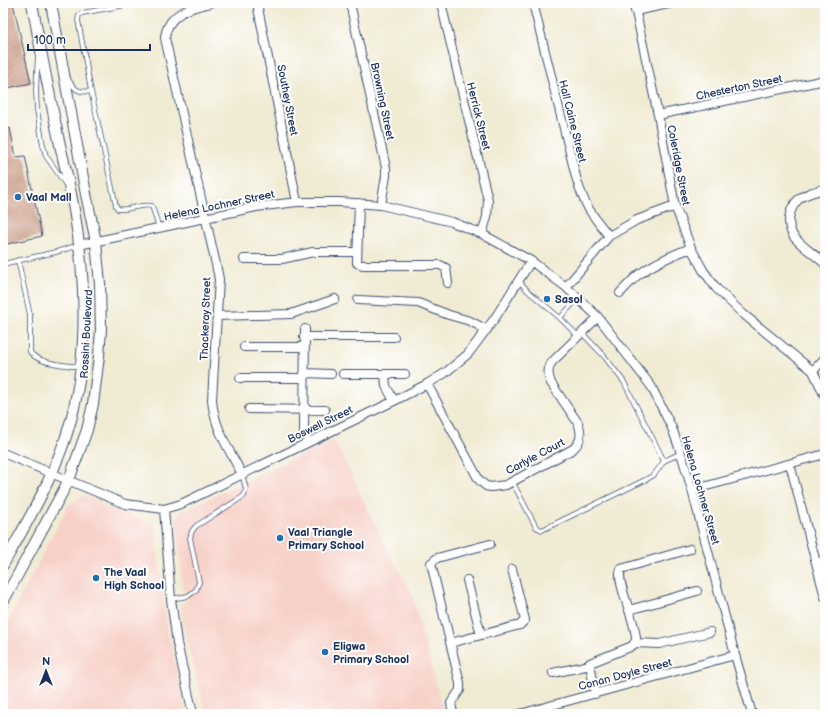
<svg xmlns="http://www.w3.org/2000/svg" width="828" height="717" font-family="'Balsamiq Sans',sans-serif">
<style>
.built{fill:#f7d1c8}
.building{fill:url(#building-hatch)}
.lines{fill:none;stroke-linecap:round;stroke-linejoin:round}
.service-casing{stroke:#3b4b70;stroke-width:5.5}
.minor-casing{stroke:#3b4b70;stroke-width:10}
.tertiary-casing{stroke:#3b4b70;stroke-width:12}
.service{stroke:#fff;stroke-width:4}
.minor{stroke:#fff;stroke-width:8}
.tertiary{stroke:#fff;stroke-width:10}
.poi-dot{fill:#1f6fb2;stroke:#fff;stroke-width:1.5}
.labels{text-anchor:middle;stroke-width:4;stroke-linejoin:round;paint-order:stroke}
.street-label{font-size:11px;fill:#1b2f5e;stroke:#fff}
.poi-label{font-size:11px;font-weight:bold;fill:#1b2f5e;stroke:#fff;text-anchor:start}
</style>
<defs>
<pattern id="building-hatch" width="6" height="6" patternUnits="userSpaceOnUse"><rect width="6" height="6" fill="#cd9d86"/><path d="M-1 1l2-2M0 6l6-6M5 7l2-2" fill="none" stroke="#a68071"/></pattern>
</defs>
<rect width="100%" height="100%" fill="#fff"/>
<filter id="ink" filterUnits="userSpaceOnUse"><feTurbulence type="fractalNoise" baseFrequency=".025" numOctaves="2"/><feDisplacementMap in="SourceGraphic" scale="8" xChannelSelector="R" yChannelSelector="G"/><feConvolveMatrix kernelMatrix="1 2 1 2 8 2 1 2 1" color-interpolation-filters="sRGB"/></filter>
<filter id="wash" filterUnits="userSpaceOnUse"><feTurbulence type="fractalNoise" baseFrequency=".012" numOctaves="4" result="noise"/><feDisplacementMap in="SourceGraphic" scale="16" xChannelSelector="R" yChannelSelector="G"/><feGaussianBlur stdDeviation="0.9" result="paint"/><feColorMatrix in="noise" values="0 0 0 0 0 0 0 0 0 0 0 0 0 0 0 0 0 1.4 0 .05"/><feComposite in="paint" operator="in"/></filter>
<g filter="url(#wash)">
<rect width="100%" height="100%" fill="#f0ebd3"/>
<path class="built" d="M 334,439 L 390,555 L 411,591 L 444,714 L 207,714 L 185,636 L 181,605 L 188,599 L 187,591 L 183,591 L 176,522 L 178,516 L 182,511 Z
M 85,496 L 154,525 L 168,633 L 187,714 L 3,714 L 3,631 L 68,505 Z"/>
<g id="blocks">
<path class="building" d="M 3,3 L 13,3 L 31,83 L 3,89 Z
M 10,128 L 16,157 L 25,156 L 42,236 L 3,245 L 3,130 Z"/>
</g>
</g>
<g filter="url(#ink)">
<use href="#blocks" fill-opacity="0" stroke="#3b4b70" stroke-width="1"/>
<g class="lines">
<g class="service-casing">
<path id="service" d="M 126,5 L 82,13 L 79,15 L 78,20 L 91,91 L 116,206 L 118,209 C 129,211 141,203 152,206 L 159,228
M 38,55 L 36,91 L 37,110 L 43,145 L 46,156 L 66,185
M 68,79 C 75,90 78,93 91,91
M 18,260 L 30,315 L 30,352 C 38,364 66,365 80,367
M 3,264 L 56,252 L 79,245
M 519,281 L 528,291 L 560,318 L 578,298
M 560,318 L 578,336
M 582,333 L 604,356 L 624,382 L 664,461
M 512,481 L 536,527 L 542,530 L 645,480 L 654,475 L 664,461 L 681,453
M 171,599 L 188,596 L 196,590 L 199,582 L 190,538 L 192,531 L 196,526 L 244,496 L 246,489 L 242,474"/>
</g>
<g class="minor-casing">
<path id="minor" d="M 211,3 C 190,7 167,14 165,38 L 217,269 L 219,279 L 212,400 C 214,427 229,450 242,474
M 257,3 L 297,202
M 350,3 L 386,168 L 386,176 L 381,205
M 441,3 L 488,200 L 487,217 L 482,234
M 533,3 L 576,177 C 584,205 591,214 609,236
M 634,3 L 658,115 L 675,206 L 691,248 L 703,270 L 716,288 L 742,313 L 813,371 L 825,396
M 635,11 L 673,3
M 658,115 L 825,80
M 825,189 C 816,191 806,193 799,199 C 788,209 786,225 794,237 C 800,245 817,256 825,264
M 359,203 L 357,263 L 363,265 L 440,265 L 446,268 L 448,283
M 79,245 L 256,207 L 297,202 L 340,202 L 381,205 L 452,222 L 482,234 L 531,261 L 566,287 L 598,317 L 651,386 L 672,428 L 681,453 L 692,490 L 735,655 L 752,714
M 244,259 L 282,259 L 313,252 L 357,252
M 566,287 L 609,236 L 637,220 L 675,206
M 620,293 C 626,287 632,280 638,275 C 654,263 672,255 691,248
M 358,300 L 418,303 L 449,315 L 470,321 L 487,330
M 217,316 L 291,314 L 335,299
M 305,329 L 304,432 L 308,442
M 304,337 L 394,337
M 244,347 L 304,347
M 813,371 L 825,358
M 304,373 L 331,374
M 343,374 L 405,374
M 385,374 L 386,386 L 394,401
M 240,378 L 304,378
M 427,384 L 479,480 L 486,486 L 491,487 L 506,485 L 573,449 C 582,441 582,433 578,423 L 551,383 C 548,375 547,369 552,362 L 598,317
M 249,409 L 325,410
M 3,453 L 125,504 L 164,509 L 181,504 L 394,401 L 427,384 L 445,373 L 468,354 L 495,318 L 531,261
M 790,464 L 825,597
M 692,490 L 825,454
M 164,509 L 171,599 L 177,643 L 193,714
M 816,563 L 825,560
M 467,580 L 481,635
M 629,610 L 697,591
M 450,643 L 520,625 L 525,620 L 512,569
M 635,643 L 659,644 L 710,632
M 553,673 L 590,665
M 595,694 L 590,663 L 630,647 L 633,645 L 636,640 C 637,623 615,582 621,569 L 690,549
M 453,714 L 451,703 L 460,690 L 460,683 L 431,563 L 437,558 L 490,544
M 520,714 L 735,655"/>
</g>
<g class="tertiary-casing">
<path id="tertiary" d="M 3,565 C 29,519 57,472 71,420 C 88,355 86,283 75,216 C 71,190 64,163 58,136 C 49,92 40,48 32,3
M 3,602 L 69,480 L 87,430 L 93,404 L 99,356 L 101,329 L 100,284 L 96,242 L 86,194 L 51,3"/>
</g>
<use href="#service" class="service"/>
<use href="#minor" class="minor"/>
<use href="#tertiary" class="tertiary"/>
</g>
</g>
<g class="poi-dot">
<circle cx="18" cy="197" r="4"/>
<circle cx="547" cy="299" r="4"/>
<circle cx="280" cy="538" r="4"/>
<circle cx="96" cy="578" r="4"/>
<circle cx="325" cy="652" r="4"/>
</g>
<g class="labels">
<g class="street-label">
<text transform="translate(739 87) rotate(-12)" y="4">Chesterton Street</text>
<text transform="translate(288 100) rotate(79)" y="4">Southey Street</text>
<text transform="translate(383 101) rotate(78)" y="4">Browning Street</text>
<text transform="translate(479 116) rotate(76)" y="4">Herrick Street</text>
<text transform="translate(573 121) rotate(76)" y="4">Hall Caine Street</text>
<text transform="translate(679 165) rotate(79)" y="4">Coleridge Street</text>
<text transform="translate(219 205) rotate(-12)" y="4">Helena Lochner Street</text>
<text transform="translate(205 319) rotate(-88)" y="4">Thackeray Street</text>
<text transform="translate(86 334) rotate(-87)" y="4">Rossini Boulevard</text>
<text transform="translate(320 424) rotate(-26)" y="4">Boswell Street</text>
<text transform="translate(535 456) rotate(-28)" y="4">Carlyle Court</text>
<text transform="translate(701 490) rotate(74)" y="4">Helena Lochner Street</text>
<text transform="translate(625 674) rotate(-15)" y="4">Conan Doyle Street</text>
</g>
<g class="poi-label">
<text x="26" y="201">Vaal Mall</text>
<text x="555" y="303">Sasol</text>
<text x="288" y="536">Vaal Triangle<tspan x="288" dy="13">Primary School</tspan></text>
<text x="104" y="576">The Vaal<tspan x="104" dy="13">High School</tspan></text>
<text x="333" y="650">Eligwa<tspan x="333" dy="13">Primary School</tspan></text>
</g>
</g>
<rect width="828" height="717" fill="none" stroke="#fff" stroke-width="16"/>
<g transform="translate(46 671)" stroke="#ffffff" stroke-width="3" paint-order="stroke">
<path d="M0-3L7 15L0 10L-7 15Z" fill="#1b2f5e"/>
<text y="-6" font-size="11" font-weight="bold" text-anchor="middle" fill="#1b2f5e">N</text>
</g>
<path d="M28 44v6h122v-6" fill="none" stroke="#1b2f5e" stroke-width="2"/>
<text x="34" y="44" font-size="12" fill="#1b2f5e" stroke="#ffffff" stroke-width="3" paint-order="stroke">100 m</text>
</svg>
